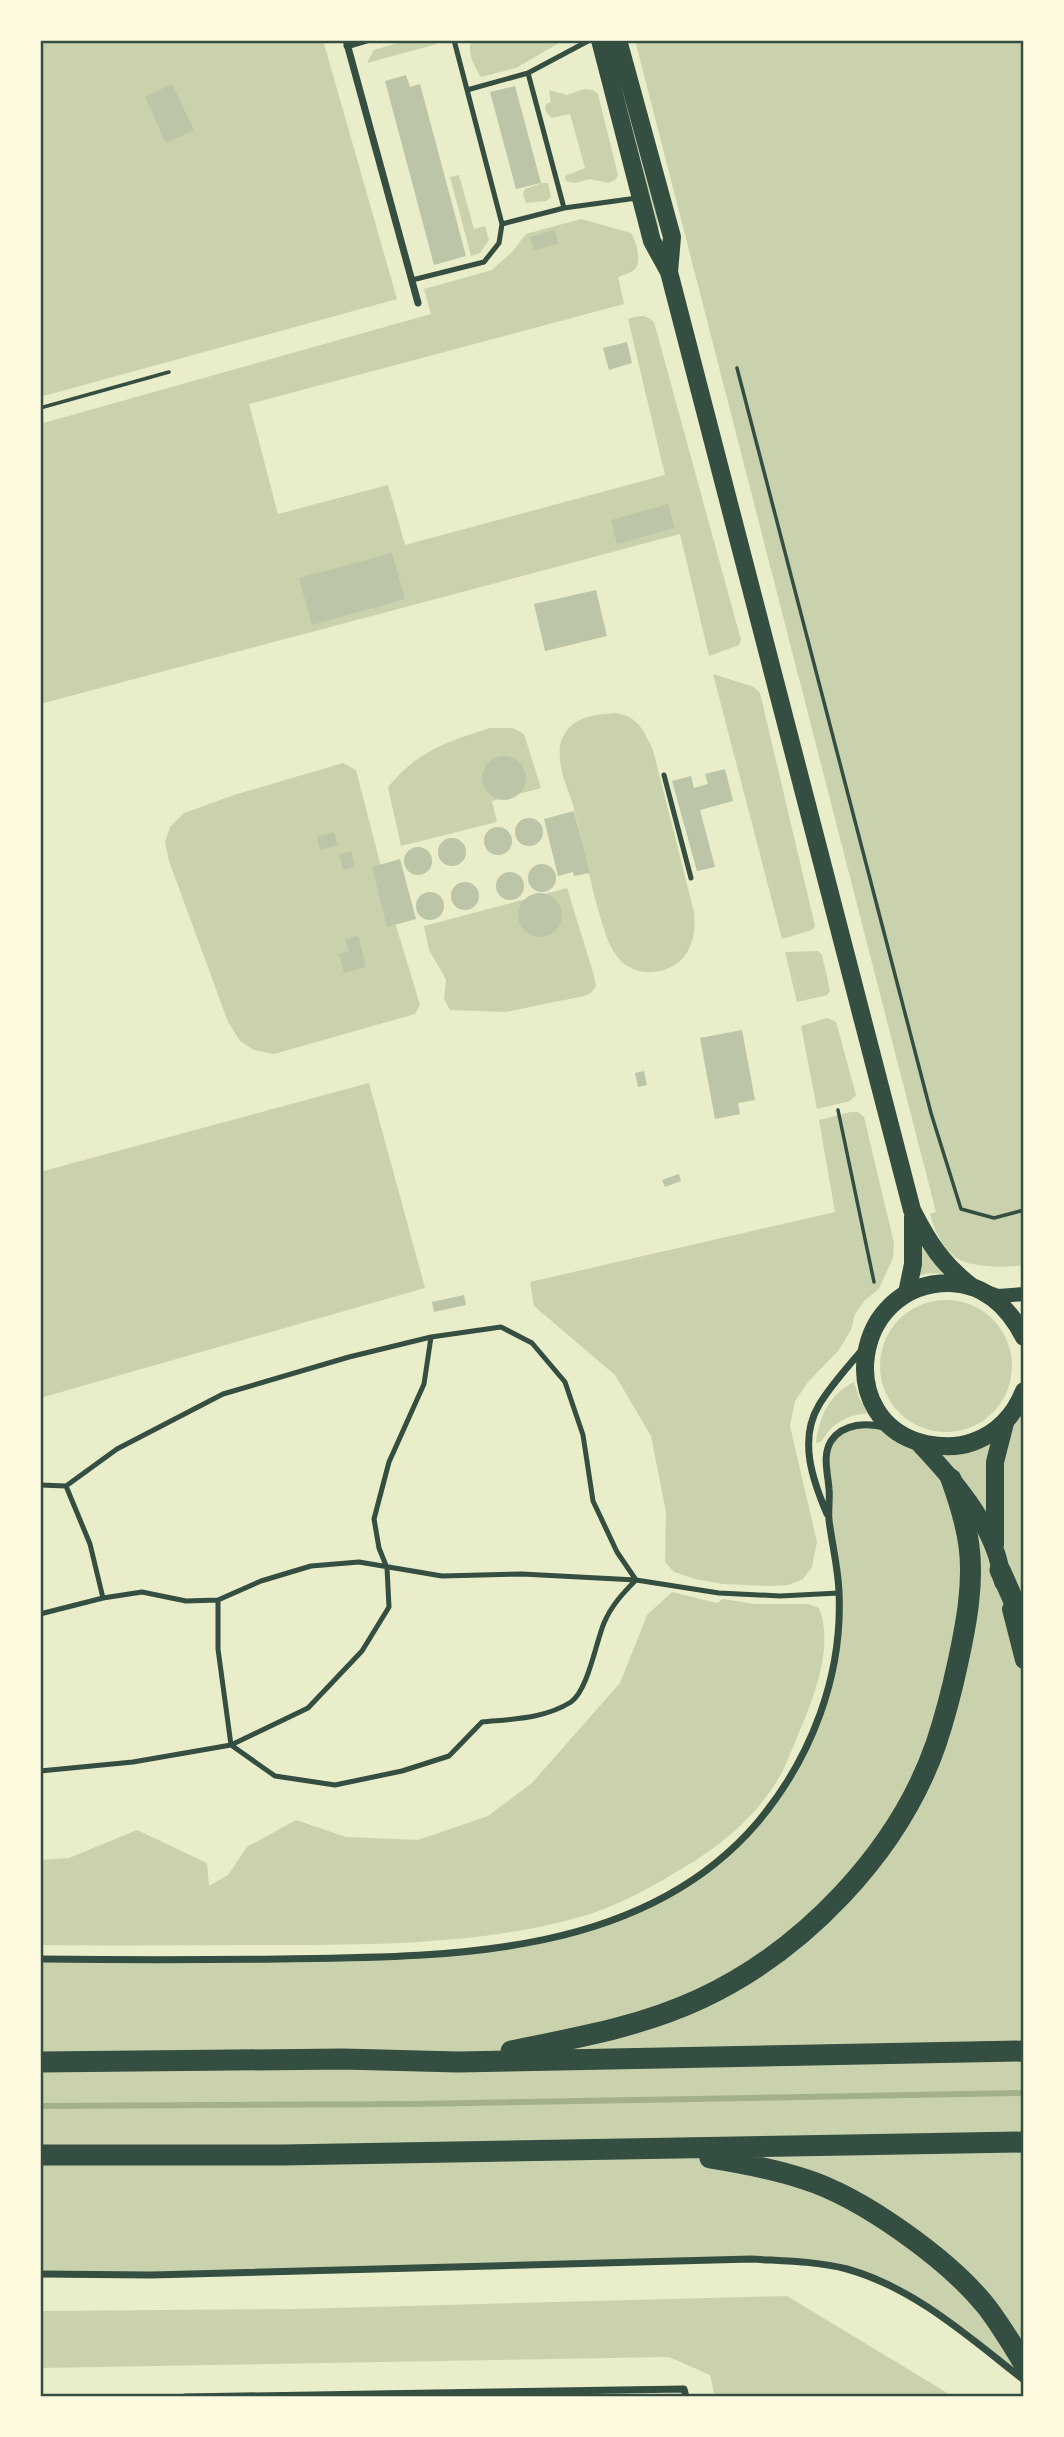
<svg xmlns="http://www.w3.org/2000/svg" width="1064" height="2437" font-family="Roboto,sans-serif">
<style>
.green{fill:#cad2ad}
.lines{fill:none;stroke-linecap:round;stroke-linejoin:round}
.stream{stroke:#a3b18a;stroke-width:6}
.building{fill:#bcc5a7}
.path{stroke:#344e41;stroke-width:3.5}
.service{stroke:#344e41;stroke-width:5}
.minor{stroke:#344e41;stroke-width:7}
.secondary{stroke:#344e41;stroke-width:14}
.primary{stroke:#344e41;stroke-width:18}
.motorway{stroke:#344e41;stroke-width:21}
.neatline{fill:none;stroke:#344e41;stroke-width:2.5}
</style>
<rect width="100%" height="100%" fill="#e9edc9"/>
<path class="green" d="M 40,40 L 323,40 L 397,299 L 40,397 Z
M 408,40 L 433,40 L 437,44 L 367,63 L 374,50 Z
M 471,40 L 564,40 L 516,68 L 481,77 C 474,66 467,53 471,40 Z
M 607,40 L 611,40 L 651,177 L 659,229 L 657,229 Z
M 635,40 L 1024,40 L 1024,1265 C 1007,1268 967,1268 954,1256 C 941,1246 934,1229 930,1214 L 936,1212 Z
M 584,89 L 593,90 L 598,94 L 618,175 L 615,180 L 608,183 L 590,179 L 575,183 L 566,181 L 565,176 L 585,168 L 570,114 L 552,118 C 547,114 544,110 546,104 L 551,102 L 549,90 L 567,95 Z
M 459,175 L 474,229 L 485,226 L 489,240 L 480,253 L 471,256 L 450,177 Z
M 542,183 L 548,183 L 551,197 L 546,201 L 526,203 L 523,194 L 525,189 Z
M 581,219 L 631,233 C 636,241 642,260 635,269 C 631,273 623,275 618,277 L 624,304 L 249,404 L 278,514 L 388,485 L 405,545 L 665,475 L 628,319 C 640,315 645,314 654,322 L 741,640 L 739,645 L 709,656 L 680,534 L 40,704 L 40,424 L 431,314 L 424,289 L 492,270 L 512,252 L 526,234 Z
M 713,674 L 754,687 L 760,693 L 815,926 L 812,930 L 782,939 Z
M 616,713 C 639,717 643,730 653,750 L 694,912 C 695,926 695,936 689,949 C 677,974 640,980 621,961 C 614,954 608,942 605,932 C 592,894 585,852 575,813 C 572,797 563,782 561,766 C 560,761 559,751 560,745 C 568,717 591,715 616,713 Z
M 490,728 L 513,728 L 524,734 L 541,788 L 492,801 L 497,822 L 401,846 L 388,787 C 418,751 446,742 490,728 Z
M 343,763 L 356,770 L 397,929 L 420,1005 L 415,1014 L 274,1054 L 254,1050 L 240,1041 L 228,1022 L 169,861 L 165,842 L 170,827 L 184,813 L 234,795 Z
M 567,888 L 593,972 L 596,986 L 591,993 L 584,996 L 505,1012 L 450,1010 L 444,999 L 446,979 L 429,950 L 424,926 Z
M 818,951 L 822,955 L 830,991 L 827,995 L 797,1002 L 785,952 Z
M 827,1018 L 836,1022 L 856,1095 L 850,1101 L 817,1109 L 801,1026 Z
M 369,1083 L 425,1288 L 40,1398 L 40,1172 Z
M 851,1112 L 858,1112 L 864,1117 L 894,1243 L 893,1258 L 879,1289 L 865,1300 L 855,1314 L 851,1330 L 838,1351 L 808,1382 L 795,1401 L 790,1426 L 817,1542 L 812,1567 L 803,1579 L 788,1585 L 769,1586 L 723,1584 L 695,1579 L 674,1572 L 665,1562 L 666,1512 L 651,1436 L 615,1375 L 534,1306 L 530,1282 L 835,1212 L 819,1120 Z
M 923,1241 L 948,1274 L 929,1273 L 918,1276 L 918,1245 Z
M880 1366a66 66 0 1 1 132 0a66 66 0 1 1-132 0Z
M 854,1382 L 859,1398 L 869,1413 C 847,1415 833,1422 821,1442 L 816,1443 C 820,1415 829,1395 854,1382 Z
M 1024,1391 L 1024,2380 C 970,2339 915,2286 847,2269 C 819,2262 780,2262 751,2259 L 40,2274 L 40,1959 L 128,1960 L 466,1951 L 556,1937 L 622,1917 L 684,1886 L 757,1822 L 793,1774 L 817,1726 L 839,1634 L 826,1461 C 833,1435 840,1435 863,1423 L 918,1442 L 986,1437 Z
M 672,1592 L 717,1603 L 723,1599 L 755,1604 L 808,1604 L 819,1608 C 835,1648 812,1702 796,1740 C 791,1751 787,1763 781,1774 C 759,1814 722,1845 683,1868 C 655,1885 625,1902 593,1913 C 493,1945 372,1945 268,1945 C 192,1945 116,1946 40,1945 L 40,1860 L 69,1858 L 137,1830 L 207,1863 L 209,1886 L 228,1875 L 247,1847 L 296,1820 L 346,1837 L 418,1840 L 488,1816 L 532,1783 L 620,1683 L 647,1615 Z
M 787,2296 L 954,2397 L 715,2397 L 710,2375 L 669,2357 L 40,2368 L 40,2311 L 295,2309 Z"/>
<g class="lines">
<path class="stream" d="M 40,2106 L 414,2104 L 1024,2093"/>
</g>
<path class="building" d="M 406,75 L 410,87 L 420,84 L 466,256 L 434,265 L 385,81 Z
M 172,84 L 194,130 L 166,143 L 145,97 Z
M 515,86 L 541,183 L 516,189 L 490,92 Z
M 555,230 L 559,244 L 534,250 L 530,237 Z
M 627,342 L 632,363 L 609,370 L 603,348 Z
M 668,504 L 675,528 L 617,544 L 611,520 Z
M 392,553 L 405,599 L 312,625 L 299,578 Z
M 596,590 L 607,636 L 545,651 L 534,604 Z
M482 778a22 22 0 1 1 44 0a22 22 0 1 1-44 0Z
M 725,769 L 733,801 L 700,810 L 715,867 L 697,871 L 672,781 L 691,776 L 694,788 L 708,784 L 705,774 Z
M 574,811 L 590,873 L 574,876 L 573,872 L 558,876 L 544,819 Z
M515 832a14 14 0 1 1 28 0a14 14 0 1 1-28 0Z
M484 841a14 14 0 1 1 28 0a14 14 0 1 1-28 0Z
M 334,832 L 338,845 L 320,850 L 317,837 Z
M438 852a14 14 0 1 1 28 0a14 14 0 1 1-28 0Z
M404 861a14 14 0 1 1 28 0a14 14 0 1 1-28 0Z
M 351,851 L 355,867 L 343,870 L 339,855 Z
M 400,859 L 416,919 L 387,927 L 372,867 Z
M528 878a14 14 0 1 1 28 0a14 14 0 1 1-28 0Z
M496 886a14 14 0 1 1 28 0a14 14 0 1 1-28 0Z
M451 896a14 14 0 1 1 28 0a14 14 0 1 1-28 0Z
M416 906a14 14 0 1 1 28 0a14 14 0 1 1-28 0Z
M518 915a22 22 0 1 1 44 0a22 22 0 1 1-44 0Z
M 358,936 L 366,967 L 344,973 L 339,954 L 349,951 L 345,939 Z
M 742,1030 L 755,1100 L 738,1103 L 740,1114 L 715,1119 L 700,1038 Z
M 644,1071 L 647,1085 L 638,1087 L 635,1073 Z
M 679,1174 L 681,1181 L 665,1187 L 662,1180 Z
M 464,1295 L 466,1305 L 434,1312 L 432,1302 Z"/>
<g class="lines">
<path class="path" d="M 737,368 L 931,1113 L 961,1209 L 994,1218 L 1024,1210
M 40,408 L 169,372
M 838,1110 L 874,1282"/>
<path class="service" d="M 528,73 L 564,208
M 467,90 L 528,73 L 590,40
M 502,224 L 564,208 L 637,198
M 412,280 L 484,262 L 499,243 L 502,224 L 454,40
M 664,775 L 691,878
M 40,1485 L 66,1486 L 117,1449 L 223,1394 L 349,1357 L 431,1337 L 501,1327 L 532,1343 L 565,1382 L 583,1435 L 593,1501 L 617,1552 L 636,1580 C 623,1593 611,1606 604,1623 C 596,1642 588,1690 571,1702 C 544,1719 512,1719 482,1722 L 449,1756 L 402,1771 L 335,1785 L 275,1776 L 231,1745 L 218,1649 L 218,1600
M 66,1486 L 90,1544 L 103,1598
M 40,1614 L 103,1598 L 142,1592 L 186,1601 L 218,1600 L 261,1581 L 311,1566 L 359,1562 L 442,1576 L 522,1574 L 636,1580 L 719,1593 L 780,1596 L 839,1593
M 40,1771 L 133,1762 L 231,1745 L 308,1708 L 362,1651 L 389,1607 L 387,1568 L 379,1548 L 374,1519 L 389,1462 L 424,1384 L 431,1337"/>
<path class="minor" d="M 346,40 L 418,303
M 347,46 L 367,40
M 827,1514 C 813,1481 798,1440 819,1405 C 831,1385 847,1368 862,1350
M 40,1959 C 120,1960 199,1960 279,1959 C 443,1957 641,1959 757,1823 C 811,1759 843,1676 839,1592 C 838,1567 832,1544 829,1520 C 828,1510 830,1499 829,1489 C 828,1473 822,1456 831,1441 C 843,1423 868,1422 887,1428
M 40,2274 L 151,2275 L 751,2259 C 782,2261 816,2261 847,2269 C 915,2288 970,2338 1024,2380
M 185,2397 L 684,2389 L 686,2397"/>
<path class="secondary" d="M 987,1292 L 998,1296 L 1024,1294"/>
<path class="primary" d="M 600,40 L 652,241 L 669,272 L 912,1210 C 929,1243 942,1264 972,1287
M 618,40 L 672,237 L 669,272
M 907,1293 L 913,1264 L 913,1217
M 1024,1337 C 1009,1308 985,1284 950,1283 C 852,1282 832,1423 926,1444 C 942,1447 957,1448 973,1442 C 998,1433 1014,1416 1024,1391
M 918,1442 C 947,1473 980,1509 995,1550 C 999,1560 1001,1572 1003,1582
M 995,1545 L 995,1462 L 1005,1423
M 1011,1609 L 1024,1660"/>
<path class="motorway" d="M 1000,1570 L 1024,1624
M 511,2051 C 575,2038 640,2027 700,1999 C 803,1951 898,1853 936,1744 C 945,1717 952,1690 958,1662 C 966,1625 974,1584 969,1546 C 966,1523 959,1501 951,1479
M 40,2062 L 343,2059 L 458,2062 L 1024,2051
M 40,2155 L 283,2155 L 1024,2142
M 710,2158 C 741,2163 774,2169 804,2179 C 862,2197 948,2259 986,2306 C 1000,2324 1012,2344 1024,2364"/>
</g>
<rect width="1064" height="2437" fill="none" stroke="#fefae0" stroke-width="84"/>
<rect x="42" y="42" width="980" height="2353" class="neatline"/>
</svg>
